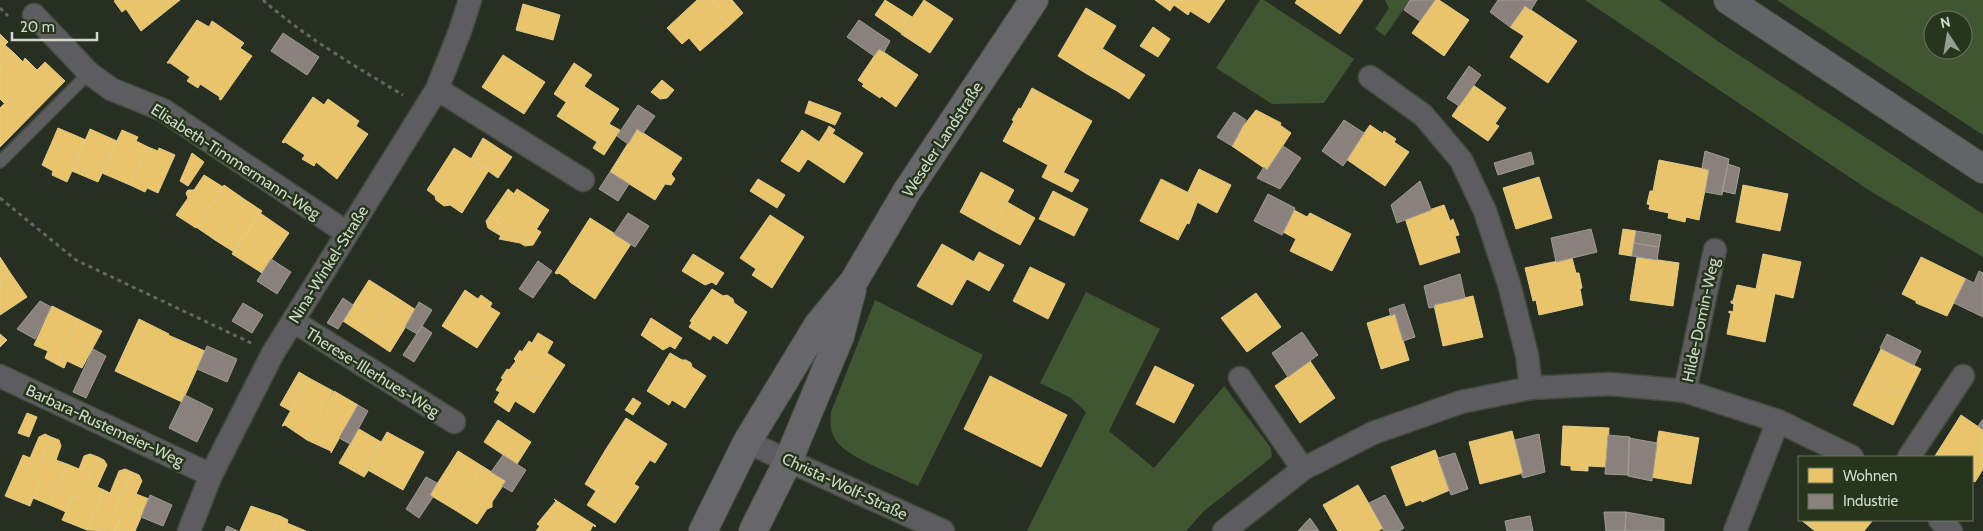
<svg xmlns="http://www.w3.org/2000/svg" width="1983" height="531" font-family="Cabin,sans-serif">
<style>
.green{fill:#405632;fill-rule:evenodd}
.homes{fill:#e9c46a;stroke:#e2cb87}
.industry{fill:#8a817c;stroke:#9f9c93}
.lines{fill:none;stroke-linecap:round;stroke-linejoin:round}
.lane-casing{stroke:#434a3e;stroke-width:14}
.street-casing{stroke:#434a3e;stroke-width:25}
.secondary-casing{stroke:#434a3e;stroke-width:30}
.primary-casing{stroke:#434a3e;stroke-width:30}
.path{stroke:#666765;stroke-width:3;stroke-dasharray:4 4;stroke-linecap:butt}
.lane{stroke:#5d5c5e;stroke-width:11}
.street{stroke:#5d5c5e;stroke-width:22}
.secondary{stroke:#676669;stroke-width:28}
.primary{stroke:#636465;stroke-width:28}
.labels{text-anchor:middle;stroke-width:5;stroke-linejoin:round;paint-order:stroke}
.street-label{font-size:16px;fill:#d0daca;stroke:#26351c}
</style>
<rect width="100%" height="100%" fill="#272f22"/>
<path class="green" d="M 1260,0 L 1264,0 L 1354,59 L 1324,103 L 1272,104 L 1216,68 Z
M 1385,0 L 1410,0 L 1385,36 L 1375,29 L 1389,8 Z
M 1585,0 L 1659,0 L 1722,44 L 1983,214 L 1983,257 L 1870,191 Z
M 1777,0 L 1983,0 L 1983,135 ZM 1933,20 L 1963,20 L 1963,50 L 1933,50 Z
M 1086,292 L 1160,329 L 1109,431 L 1154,468 L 1224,386 L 1271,448 L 1272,457 L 1204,511 L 1186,531 L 1027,531 L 1086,412 L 1071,398 L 1040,383 Z
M 875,300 L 983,355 L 918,486 C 900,477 847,457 837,442 C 830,432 830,423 831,412 Z"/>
<path class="homes" d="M 116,0 L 180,0 L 141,31 L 126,9 L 122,12 L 114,1 Z
M 697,0 L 712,0 L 722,11 L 719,14 L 729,26 L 700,51 L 689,38 L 682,44 L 667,28 Z
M 712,0 L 732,0 L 743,13 L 729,26 L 719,14 L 722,11 Z
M 885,0 L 912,17 L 901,33 L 875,15 Z
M 924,0 L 953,19 L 930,53 L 901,34 Z
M 1155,0 L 1177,0 L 1170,11 Z
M 1177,0 L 1225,0 L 1209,23 L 1190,11 L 1188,15 L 1174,5 Z
M 1297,0 L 1363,0 L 1340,34 L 1295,3 Z
M 1435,0 L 1439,0 L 1469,20 L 1444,56 L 1412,33 Z
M 523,4 L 560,15 L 553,40 L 516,30 Z
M 1525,6 L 1577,41 L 1548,83 L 1510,57 L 1524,36 L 1510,27 Z
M 1086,8 L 1116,26 L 1087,74 L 1058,56 Z
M 197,20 L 209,27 L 212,21 L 244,43 L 240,48 L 252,56 L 221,100 L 219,99 L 220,97 L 200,84 L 198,88 L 187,81 L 190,77 L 170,63 L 167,63 Z
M 1153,27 L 1170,39 L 1158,57 L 1140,46 Z
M 0,34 L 8,42 L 5,45 L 14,53 L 0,67 Z
M 879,49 L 918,75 L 896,107 L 881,96 L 880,98 L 862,86 L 864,84 L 858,80 Z
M 1103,49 L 1132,67 L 1117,91 L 1087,74 Z
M 14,53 L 23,62 L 25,58 L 37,70 L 5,104 L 0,99 L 0,67 Z
M 503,55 L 545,82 L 524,114 L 482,87 Z
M 45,62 L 65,81 L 0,147 L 0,108 Z
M 574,63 L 592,75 L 584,86 L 579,83 L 566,102 L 554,94 Z
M 1132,67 L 1145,75 L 1129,99 L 1117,91 Z
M 662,80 L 674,90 L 667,98 L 660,99 L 651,92 Z
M 579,83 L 619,109 L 597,142 L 557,116 Z
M 1473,85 L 1506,108 L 1495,124 L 1499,126 L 1488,141 L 1452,116 Z
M 1032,88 L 1092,121 L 1063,173 L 1003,141 L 1014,121 L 1012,120 L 1019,108 L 1021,109 Z
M 313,97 L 324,105 L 328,99 L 359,121 L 356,126 L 368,134 L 337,179 L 316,162 L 314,166 L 302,159 L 305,155 L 285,142 L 284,143 L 282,142 Z
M 809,101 L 841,113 L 835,125 L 805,113 Z
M 1256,110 L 1281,123 L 1280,125 L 1291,133 L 1267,170 L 1232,146 L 1239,135 L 1237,134 Z
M 609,124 L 620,130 L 604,155 L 593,148 Z
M 1370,125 L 1383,134 L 1384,131 L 1396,139 L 1394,142 L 1409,152 L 1385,186 L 1346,159 Z
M 829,126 L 835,130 L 832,134 L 827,130 Z
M 58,128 L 86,140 L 67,182 L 52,175 L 53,171 L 42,165 Z
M 90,129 L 117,141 L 98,182 L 72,171 Z
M 637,129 L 682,158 L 671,174 L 675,179 L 671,185 L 665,184 L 655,200 L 610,172 Z
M 122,130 L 138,137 L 136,141 L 148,147 L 130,185 L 102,173 Z
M 802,130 L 819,142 L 799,172 L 781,161 Z
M 827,130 L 863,153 L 844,183 L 808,159 Z
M 483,138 L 512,157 L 498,178 L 471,159 Z
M 148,147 L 158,151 L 159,148 L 175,155 L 158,193 L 147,188 L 145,192 L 130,185 Z
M 454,148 L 489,170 L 462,213 L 450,205 L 444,206 L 436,200 L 435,196 L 427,190 Z
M 192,153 L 204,162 L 188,186 L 180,181 Z
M 1659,160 L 1709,170 L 1699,220 L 1686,217 L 1685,222 L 1668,218 L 1669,213 L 1649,209 L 1650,205 L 1647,204 L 1650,191 L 1653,191 Z
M 1048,165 L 1079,180 L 1072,192 L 1042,177 Z
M 1199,169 L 1231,185 L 1217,213 L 1197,202 L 1199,198 L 1188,192 Z
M 981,172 L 1014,190 L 992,230 L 960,212 Z
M 204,175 L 223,187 L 196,228 L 176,215 L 188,198 L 186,193 L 188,190 L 194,190 Z
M 1539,177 L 1552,218 L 1516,229 L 1503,188 Z
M 758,179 L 785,195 L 777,208 L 750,191 Z
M 1161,179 L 1199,198 L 1189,224 L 1187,223 L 1178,240 L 1140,221 Z
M 224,185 L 244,199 L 215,240 L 196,227 Z
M 1743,185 L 1788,194 L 1780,231 L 1736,222 Z
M 508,189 L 514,194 L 496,221 L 528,242 L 536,229 L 541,232 L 533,245 L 525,246 L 520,243 L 499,239 L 501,236 L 488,228 L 486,221 Z
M 517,189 L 549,210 L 528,242 L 496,221 Z
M 1053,191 L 1088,209 L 1074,236 L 1039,219 Z
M 244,199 L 262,211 L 234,252 L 215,240 Z
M 1007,202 L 1035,218 L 1020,245 L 992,230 Z
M 1444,205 L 1450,221 L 1453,219 L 1459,235 L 1455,236 L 1460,252 L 1420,265 L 1405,218 Z
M 1294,210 L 1307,217 L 1310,213 L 1351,234 L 1332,271 L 1290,251 L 1296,239 L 1283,232 Z
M 260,213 L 289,233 L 262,273 L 232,254 Z
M 770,215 L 804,237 L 772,288 L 752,275 L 756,269 L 740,258 Z
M 590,218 L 631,244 L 595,299 L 570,282 L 569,280 L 559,273 L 557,274 L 555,273 Z
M 1623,229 L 1636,231 L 1632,256 L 1619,254 Z
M 942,244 L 976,263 L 952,305 L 917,286 Z
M 979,252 L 1004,265 L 989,291 L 967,279 L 976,263 L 974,261 Z
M 693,254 L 724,273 L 716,285 L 712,282 L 705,285 L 682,271 Z
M 1763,254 L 1801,262 L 1793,298 L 1756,289 Z
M 0,257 L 11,274 L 0,282 Z
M 1637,257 L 1679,263 L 1673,306 L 1630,300 Z
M 1921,257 L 1966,279 L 1947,316 L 1916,303 L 1916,301 L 1902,294 Z
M 1572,258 L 1576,273 L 1579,273 L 1582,288 L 1580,289 L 1583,305 L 1539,315 L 1536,300 L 1533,301 L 1525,268 Z
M 1030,267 L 1065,284 L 1048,319 L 1013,301 Z
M 11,274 L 27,297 L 0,315 L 0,282 Z
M 369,280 L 393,295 L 366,336 L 343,321 Z
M 1737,285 L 1775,293 L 1765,342 L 1727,334 L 1731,313 L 1729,313 L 1729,311 L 1733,312 L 1734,304 L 1731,303 L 1731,301 L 1733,301 Z
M 712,289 L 723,296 L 727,295 L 733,299 L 734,303 L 747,312 L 727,344 L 713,335 L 710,340 L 689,327 L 692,322 L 690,321 Z
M 465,290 L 478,299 L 481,295 L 492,303 L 490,307 L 500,313 L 477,348 L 442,326 Z
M 1256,293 L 1281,327 L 1247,352 L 1221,318 Z
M 393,295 L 416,310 L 390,352 L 366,336 Z
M 1473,296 L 1483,337 L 1443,346 L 1434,305 Z
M 52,306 L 78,319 L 56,364 L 45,358 L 48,351 L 34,345 Z
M 1395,314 L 1409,360 L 1381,369 L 1367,323 Z
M 651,318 L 682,338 L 675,349 L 670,346 L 663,350 L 641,335 Z
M 78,319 L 102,331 L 82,368 L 67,361 L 64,368 L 56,364 Z
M 139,319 L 169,334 L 168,335 L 205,351 L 182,402 L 115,371 Z
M 538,333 L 553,342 L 547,353 L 565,365 L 552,385 L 540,377 L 537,381 L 513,365 L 516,361 L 514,359 L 520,350 L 522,352 L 529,341 L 532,343 Z
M 0,334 L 7,340 L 0,347 Z
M 1881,349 L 1921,369 L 1907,397 L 1867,377 Z
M 670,353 L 682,360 L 686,360 L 691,363 L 692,367 L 706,376 L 685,408 L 672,400 L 669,405 L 647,391 Z
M 1310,361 L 1335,398 L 1300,423 L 1275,386 Z
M 513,365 L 537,381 L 540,377 L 552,385 L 534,413 L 515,401 L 509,412 L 494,402 L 500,392 L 496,390 L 503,379 L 501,378 L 507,369 L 509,370 Z
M 1155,366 L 1194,385 L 1174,423 L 1136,404 Z
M 299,372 L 309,378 L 291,411 L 280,405 Z
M 990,376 L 1067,415 L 1041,467 L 964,429 Z
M 1867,377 L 1907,397 L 1893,425 L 1853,405 Z
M 309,378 L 333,391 L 307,440 L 285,425 L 282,426 Z
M 334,391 L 358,405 L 331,453 L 331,451 L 307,440 Z
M 633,398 L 641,403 L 633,415 L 625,410 Z
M 27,413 L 37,417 L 29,437 L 18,433 Z
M 1961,415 L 1983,430 L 1983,469 L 1975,482 L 1972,480 L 1972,457 L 1935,456 Z
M 626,418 L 667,444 L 655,463 L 650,460 L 642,472 L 606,449 Z
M 498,420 L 531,442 L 517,464 L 484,442 Z
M 1563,426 L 1609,428 L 1607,467 L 1588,466 L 1588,471 L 1571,470 L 1571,466 L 1561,465 Z
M 359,429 L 381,442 L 366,469 L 368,471 L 364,477 L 339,463 Z
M 1512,431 L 1523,473 L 1480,484 L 1469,442 Z
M 1659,431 L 1699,438 L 1691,484 L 1651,477 Z
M 387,432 L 424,452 L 403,490 L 366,469 Z
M 45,434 L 51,437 L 33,478 L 40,481 L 30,506 L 5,496 L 23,455 L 30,458 L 39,437 Z
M 51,437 L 59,440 L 61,446 L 56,460 L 67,464 L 50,505 L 33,498 L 40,481 L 33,478 Z
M 606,449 L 642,472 L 634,484 L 639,487 L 623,511 L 594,494 L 596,491 L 585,484 Z
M 1435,450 L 1450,490 L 1422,502 L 1421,500 L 1406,506 L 1391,467 Z
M 458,451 L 482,466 L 455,510 L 430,495 Z
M 90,454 L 98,457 L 79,499 L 73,496 L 66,512 L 50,505 L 67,464 L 79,469 L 84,456 Z
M 98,457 L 104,460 L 107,465 L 97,487 L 104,490 L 87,530 L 62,520 L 73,496 L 79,499 Z
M 482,466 L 506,481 L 492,502 L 492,507 L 487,509 L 477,524 L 455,510 Z
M 125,469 L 132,472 L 113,513 L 121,517 L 114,531 L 87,530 L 104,490 L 110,493 L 119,471 Z
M 132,472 L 139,475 L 142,481 L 136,494 L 149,499 L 135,531 L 114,531 L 121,517 L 113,513 Z
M 1358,485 L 1383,528 L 1378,531 L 1338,531 L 1323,505 Z
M 594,494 L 623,511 L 615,523 L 587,505 Z
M 554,499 L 596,526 L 595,527 L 593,525 L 590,531 L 536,531 L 540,526 L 537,524 L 556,501 Z
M 251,506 L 280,516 L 273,531 L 240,531 Z
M 280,516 L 288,520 L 287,523 L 306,531 L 273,531 Z
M 1801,520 L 1873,520 L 1864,531 L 1815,531 Z"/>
<path class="industry" d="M 1410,0 L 1435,0 L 1420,21 L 1404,10 Z
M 1498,0 L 1537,0 L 1531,10 L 1525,6 L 1510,27 L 1490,12 Z
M 859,20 L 890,41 L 884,52 L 879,49 L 874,56 L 847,37 Z
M 283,33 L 319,57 L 307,75 L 271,51 Z
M 1469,66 L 1481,75 L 1459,106 L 1447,98 Z
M 638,105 L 655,116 L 643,133 L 637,129 L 628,144 L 617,136 Z
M 1234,112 L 1246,120 L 1232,146 L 1217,137 Z
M 1344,120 L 1364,133 L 1343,166 L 1322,151 Z
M 1283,146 L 1301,158 L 1280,189 L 1257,178 L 1264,167 L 1267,170 Z
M 1705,151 L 1729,159 L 1722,195 L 1705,192 L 1709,170 L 1702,168 Z
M 1531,152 L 1534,164 L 1498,175 L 1494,163 Z
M 1728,164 L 1740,168 L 1735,194 L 1722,191 Z
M 610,172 L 629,184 L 618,201 L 599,189 Z
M 1420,181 L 1431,210 L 1397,223 L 1391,205 Z
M 1268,194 L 1295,208 L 1282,235 L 1254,221 Z
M 628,213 L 649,226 L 635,247 L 614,234 Z
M 1591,229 L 1597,252 L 1556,262 L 1551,238 Z
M 1636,231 L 1661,235 L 1659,247 L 1634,243 Z
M 1634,243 L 1659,247 L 1657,260 L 1632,256 Z
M 271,259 L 291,272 L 277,294 L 257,281 Z
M 538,261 L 552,271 L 533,298 L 519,289 Z
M 1979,271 L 1983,273 L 1983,317 L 1954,303 L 1966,279 L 1974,283 Z
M 1460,274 L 1465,298 L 1434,305 L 1435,307 L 1429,308 L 1424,286 Z
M 343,298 L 353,305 L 338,329 L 327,323 Z
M 40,301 L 51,307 L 35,339 L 17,329 Z
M 419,302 L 432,310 L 417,334 L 405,327 Z
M 243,303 L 263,315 L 252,333 L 232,321 Z
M 1404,304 L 1415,337 L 1403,341 L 1395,314 L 1391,316 L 1389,309 Z
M 422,326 L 432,333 L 414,362 L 403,355 Z
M 1302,332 L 1318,355 L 1288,377 L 1272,353 Z
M 1887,334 L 1921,351 L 1914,365 L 1880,348 Z
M 207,346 L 237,359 L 227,382 L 197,369 Z
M 93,349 L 106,356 L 86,398 L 73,392 Z
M 185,395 L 213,409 L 197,442 L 169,428 Z
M 358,405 L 368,411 L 350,444 L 339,438 Z
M 1983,419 L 1983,430 L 1978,426 Z
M 1539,434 L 1545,472 L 1523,478 L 1521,473 L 1523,473 L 1515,440 Z
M 1608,435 L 1630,437 L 1628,475 L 1605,474 Z
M 1629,438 L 1657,443 L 1652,481 L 1628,476 Z
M 1455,453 L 1468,489 L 1451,495 L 1438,458 Z
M 503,455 L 526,470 L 512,492 L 502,486 L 506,481 L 491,472 Z
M 426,477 L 437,483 L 430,495 L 433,497 L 419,518 L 406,509 Z
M 150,495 L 172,505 L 163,526 L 141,517 Z
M 1385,495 L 1404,528 L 1399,531 L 1383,531 L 1383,528 L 1369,503 Z
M 1604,512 L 1626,512 L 1625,531 L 1606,531 Z
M 1626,512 L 1664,519 L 1664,531 L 1625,531 Z
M 1530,516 L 1533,531 L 1507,531 L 1505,521 Z
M 1310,518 L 1319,531 L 1298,531 Z
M 227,526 L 238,531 L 225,531 Z"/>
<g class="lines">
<g class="lane-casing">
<path id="lane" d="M 0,162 L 89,73"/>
</g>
<g class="street-casing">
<path id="street" d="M 34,15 L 89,73 L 111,89 L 163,110 L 347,233
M 1370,77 L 1423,115 L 1461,160 L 1485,211 L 1509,284 L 1527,355 L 1531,388
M 437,89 L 583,180
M 293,321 L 454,422
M 0,376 L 211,475
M 1240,378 L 1303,469
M 1685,391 L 1715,250
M 747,442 L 943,531
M 1909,457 L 1963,376
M 1940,520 L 1951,531
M 189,531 L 211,475 L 273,353 L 437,89 L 460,31 L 470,0
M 1224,531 L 1303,469 L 1373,433 L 1461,402 L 1531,388 L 1610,384 L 1685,391 L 1778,421 L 1852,457
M 1735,531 L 1778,421"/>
</g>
<g class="secondary-casing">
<path id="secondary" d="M 703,531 L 747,442 L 818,325 L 854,281 L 907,191 L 1034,0
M 753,531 L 788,461 L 840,336 L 852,290"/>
</g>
<g class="primary-casing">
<path id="primary" d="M 1728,0 L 1983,169"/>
</g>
<path class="path" d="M 263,0 C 306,38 355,66 403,95
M 0,8 L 8,16
M 0,198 L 76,260 L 251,343"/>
<use href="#lane" class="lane"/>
<use href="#street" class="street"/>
<use href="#secondary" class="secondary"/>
<use href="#primary" class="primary"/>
</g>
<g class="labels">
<g class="street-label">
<text transform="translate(942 139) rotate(-57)" y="6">Weseler Landstraße</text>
<text transform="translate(236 161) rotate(33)" y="6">Elisabeth-Timmermann-Weg</text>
<text transform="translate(328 264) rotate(-58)" y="6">Nina-Winkel-Straße</text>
<text transform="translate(1700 320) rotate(-78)" y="6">Hilde-Domin-Weg</text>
<text transform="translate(373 372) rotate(32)" y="6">Therese-Illerhues-Weg</text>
<text transform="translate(105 425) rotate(25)" y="6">Barbara-Rustemeier-Weg</text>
<text transform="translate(845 486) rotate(25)" y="6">Christa-Wolf-Straße</text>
</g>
</g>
<rect x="1798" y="456" width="175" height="65" fill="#26351c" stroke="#6a7762"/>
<rect x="1808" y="468" width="25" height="15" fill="#e9c46a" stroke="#6a7762"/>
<text x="1843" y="481" font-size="15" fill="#d0daca">Wohnen</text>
<rect x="1808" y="494" width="25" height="15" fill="#8a817c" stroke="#6a7762"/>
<text x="1843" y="506" font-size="15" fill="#d0daca">Industrie</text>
<g transform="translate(1948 35) rotate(348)"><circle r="24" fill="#26351c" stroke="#6a7762"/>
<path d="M0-4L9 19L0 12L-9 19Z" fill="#959e8f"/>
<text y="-8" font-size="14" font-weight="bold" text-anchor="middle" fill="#d0daca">N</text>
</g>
<path d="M12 32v8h85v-8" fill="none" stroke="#d0daca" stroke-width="2.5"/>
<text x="20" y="32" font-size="15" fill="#d0daca" stroke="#26351c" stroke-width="4" paint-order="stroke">20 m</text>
</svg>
